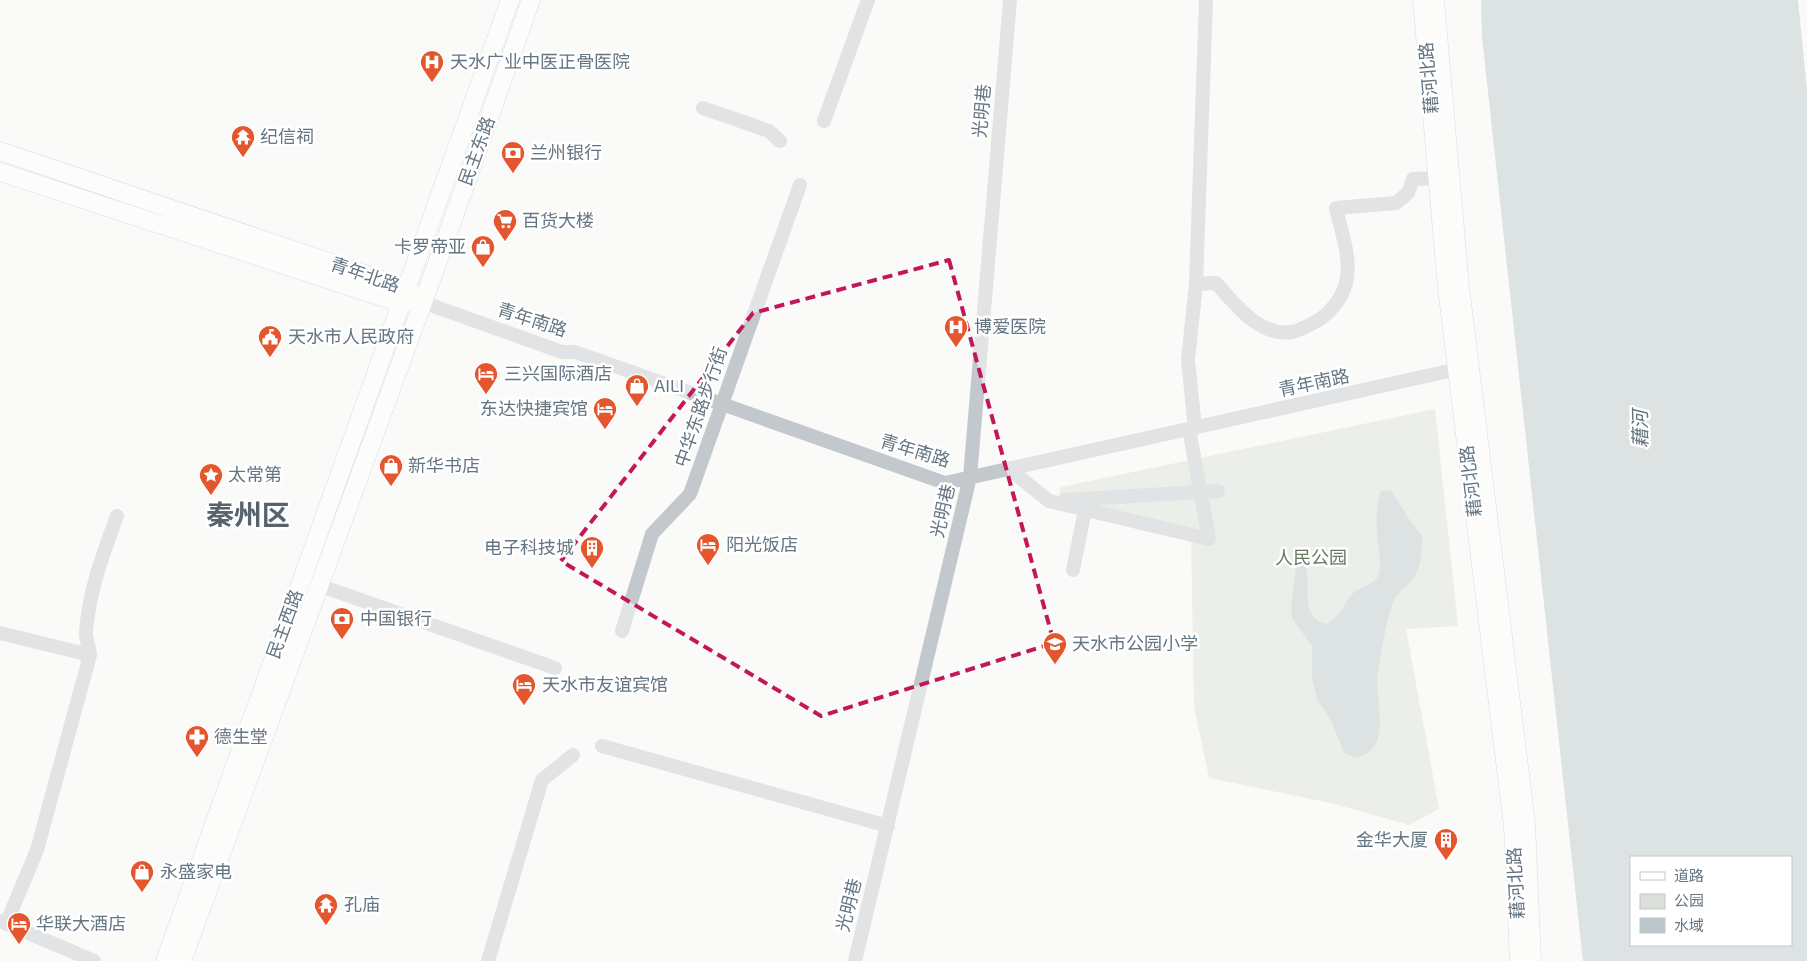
<svg xmlns="http://www.w3.org/2000/svg" width="1807" height="961" font-family="'Exo 2','Noto Sans SC',sans-serif">
<style>
.green{fill:#dadfd7}
.water{fill:#bbc7cb;fill-rule:evenodd}
.lines{fill:none;stroke-linecap:round;stroke-linejoin:round}
.major-casing{stroke:#b5babe;stroke-width:19}
.minor{stroke:#c3c8cc;stroke-width:14}
.major{stroke:#fff;stroke-width:18}
.marked{fill:none;stroke:#c2185b;stroke-width:4;stroke-dasharray:10 6;stroke-linejoin:round}
.labels{text-anchor:middle;stroke-width:5;stroke-linejoin:round;paint-order:stroke}
.poi-label{font-size:18px;fill:#657683;stroke:#fff;text-anchor:start}
.street-label{font-size:18px;fill:#657683;stroke:#fff}
.park-label{font-size:18px;fill:#687a64;stroke:#fff}
.water-label{font-size:19px;font-style:italic;fill:#60757c;stroke:#fff}
.town-label{font-size:28px;font-weight:bold;fill:#57646e;stroke:#fff}
</style>
<rect width="100%" height="100%" fill="#fafaf8"/>
<path class="green" d="M 1435,409 L 1458,626 L 1406,629 L 1439,809 L 1409,825 L 1335,804 L 1209,778 L 1194,707 L 1191,533 L 1057,501 L 1061,487 Z"/>
<path class="water" d="M 1481,0 L 1798,0 L 1807,91 L 1807,961 L 1583,961 L 1482,37 ZM 1791,857 L 1791,945 L 1631,945 L 1631,857 Z
M 1391,490 L 1409,519 L 1422,536 C 1422,551 1421,572 1410,583 C 1405,588 1397,593 1394,600 C 1385,622 1383,647 1378,671 C 1373,699 1395,747 1357,758 L 1344,753 L 1330,718 L 1317,699 L 1312,677 L 1312,646 L 1292,618 L 1291,607 L 1296,566 L 1302,559 C 1316,582 1295,614 1326,624 C 1340,618 1343,604 1353,593 C 1361,586 1373,586 1378,576 C 1383,563 1377,546 1377,533 C 1376,519 1376,504 1381,491 Z"/>
<g class="lines">
<g class="major-casing">
<path id="major" d="M 1422,0 L 1447,288 L 1513,826 L 1519,961
M 1435,0 L 1460,287 L 1526,824 L 1532,961
M 0,151 L 406,288 L 414,295
M 0,172 L 400,303 L 411,302
M 165,961 L 510,0
M 182,961 L 445,242 L 531,0"/>
</g>
<path class="minor" d="M 1206,0 L 1196,284 L 1216,283 C 1235,304 1259,337 1292,332 C 1299,331 1307,326 1313,323 C 1328,316 1342,299 1346,283 C 1352,259 1341,231 1336,208 L 1396,203 L 1408,193 L 1413,179 L 1437,178
M 703,108 L 769,131 L 780,141
M 824,121 L 868,0
M 422,302 L 562,352 L 575,352 L 945,483 L 1467,367
M 1195,428 L 1188,360 L 1196,284
M 1008,468 L 1049,501 L 1209,539 L 1189,429
M 1065,500 L 1218,491
M 1073,570 L 1085,510
M 318,585 L 555,668
M 622,631 L 652,534 L 690,494 L 800,185
M 0,633 L 90,655
M 602,746 L 888,826
M 0,921 L 94,961
M 6,924 L 37,850 L 90,655 C 90,647 85,640 86,632 C 89,591 103,554 117,516
M 488,961 L 542,780 L 573,755
M 855,961 L 970,477 L 1010,0"/>
<use href="#major" class="major"/>
</g>
<path d="M0 0H1807V961H0ZM 949,260 L 1054,643 L 821,716 L 561,561 L 753,313 Z" fill="#fafaf8" fill-opacity=".55" fill-rule="evenodd"/>
<path class="marked" d="M 949,260 L 1054,643 L 821,716 L 561,561 L 753,313 Z"/>
<defs>
<g id="hospital-pin" transform="scale(1.25)"><path d="M0 17L-7.5 6A9.5 9.5 0 1 1 7.5 6Z" fill="#e4572e" stroke="#fff"/><path d="M-5-5h3v3.5h4V-5h3V5h-3V1.5h-4V5h-3Z" fill="#fff"/></g>
<g id="temple-pin" transform="scale(1.25)"><path d="M0 17L-7.5 6A9.5 9.5 0 1 1 7.5 6Z" fill="#e4572e" stroke="#fff"/><path d="M0-6L5-2H3V0L6.5 2.5H4V6H1.5V3h-3V6H-4V2.5H-6.5L-3 0V-2H-5Z" fill="#fff"/></g>
<g id="bank-pin" transform="scale(1.25)"><path d="M0 17L-7.5 6A9.5 9.5 0 1 1 7.5 6Z" fill="#e4572e" stroke="#fff"/><path d="M-6-4H6V4H-6ZM0-2.3a2.3 2.3 0 1 0 0 4.6a2.3 2.3 0 1 0 0-4.6Z" fill="#fff"/></g>
<g id="supermarket-pin" transform="scale(1.25)"><path d="M0 17L-7.5 6A9.5 9.5 0 1 1 7.5 6Z" fill="#e4572e" stroke="#fff"/><path d="M-6-5.5h2.5l.6 2H6L4.5 2H-2.5L-4.4-4H-6ZM-1.5 3.2a1.3 1.3 0 1 0 .1 0ZM3 3.2a1.3 1.3 0 1 0 .1 0Z" fill="#fff"/></g>
<g id="shop-pin" transform="scale(1.25)"><path d="M0 17L-7.5 6A9.5 9.5 0 1 1 7.5 6Z" fill="#e4572e" stroke="#fff"/><path d="M-5-2.5h2.3a2.7 3.5 0 0 1 5.4 0H5L5.5 6h-11ZM-1.5-2.5h3a1.5 2.3 0 0 0-3 0Z" fill="#fff"/></g>
<g id="civic-pin" transform="scale(1.25)"><path d="M0 17L-7.5 6A9.5 9.5 0 1 1 7.5 6Z" fill="#e4572e" stroke="#fff"/><path d="M-.6-6.5H3V-4.5H.6V-3L4-1V1h2V6H-6V1h2V-1L-.6-3ZM-1.2 2.5V6h2.4V2.5Z" fill="#fff"/></g>
<g id="hotel-pin" transform="scale(1.25)"><path d="M0 17L-7.5 6A9.5 9.5 0 1 1 7.5 6Z" fill="#e4572e" stroke="#fff"/><path d="M-6-4.5h1.5V1H6V5H4.5V3h-9V5H-6ZM-4 0a1.8 1.8 0 1 1 3.6 0ZM.5 0V-2.5h3Q6-2.5 6 0Z" fill="#fff"/></g>
<g id="sight-pin" transform="scale(1.25)"><path d="M0 17L-7.5 6A9.5 9.5 0 1 1 7.5 6Z" fill="#e4572e" stroke="#fff"/><path d="M0-6L1.8-2.2L6-1.7L2.9 1.2L3.7 5.4L0 3.3L-3.7 5.4L-2.9 1.2L-6-1.7L-1.8-2.2Z" fill="#fff"/></g>
<g id="building-pin" transform="scale(1.25)"><path d="M0 17L-7.5 6A9.5 9.5 0 1 1 7.5 6Z" fill="#e4572e" stroke="#fff"/><path d="M-4-6H4V6H1V3H-1V6H-4ZM-2.5-4.3h1.7v1.8h-1.7ZM.8-4.3h1.7v1.8H.8ZM-2.5-1h1.7V.8h-1.7ZM.8-1h1.7V.8H.8Z" fill="#fff"/></g>
<g id="school-pin" transform="scale(1.25)"><path d="M0 17L-7.5 6A9.5 9.5 0 1 1 7.5 6Z" fill="#e4572e" stroke="#fff"/><path d="M0-5L7-2L0 1L-7-2ZM-4 1L0 2.5L4 1V4Q0 6-4 4Z" fill="#fff"/></g>
<g id="pharmacy-pin" transform="scale(1.25)"><path d="M0 17L-7.5 6A9.5 9.5 0 1 1 7.5 6Z" fill="#e4572e" stroke="#fff"/><path d="M-2-6h4v4h4v4h-4v4h-4v-4h-4v-4h4Z" fill="#fff"/></g>
</defs>
<g fill-rule="evenodd">
<use href="#hospital-pin" x="432" y="62"/>
<use href="#temple-pin" x="243" y="137"/>
<use href="#bank-pin" x="513" y="153"/>
<use href="#supermarket-pin" x="505" y="221"/>
<use href="#shop-pin" x="483" y="247"/>
<use href="#hospital-pin" x="956" y="327"/>
<use href="#civic-pin" x="270" y="337"/>
<use href="#hotel-pin" x="486" y="374"/>
<use href="#shop-pin" x="637" y="386"/>
<use href="#hotel-pin" x="605" y="409"/>
<use href="#shop-pin" x="391" y="466"/>
<use href="#sight-pin" x="211" y="475"/>
<use href="#hotel-pin" x="708" y="545"/>
<use href="#building-pin" x="592" y="548"/>
<use href="#bank-pin" x="342" y="619"/>
<use href="#school-pin" x="1055" y="644"/>
<use href="#hotel-pin" x="524" y="685"/>
<use href="#pharmacy-pin" x="197" y="737"/>
<use href="#building-pin" x="1446" y="840"/>
<use href="#shop-pin" x="142" y="872"/>
<use href="#temple-pin" x="326" y="905"/>
<use href="#hotel-pin" x="19" y="924"/>
</g>
<g class="labels">
<g class="poi-label">
<text x="450" y="68">天水广业中医正骨医院</text>
<text x="260" y="143">纪信祠</text>
<text x="530" y="159">兰州银行</text>
<text x="522" y="227">百货大楼</text>
<text x="466" y="253" text-anchor="end">卡罗帝亚</text>
<text x="974" y="333">博爱医院</text>
<text x="288" y="343">天水市人民政府</text>
<text x="504" y="380">三兴国际酒店</text>
<text x="654" y="392">AILI</text>
<text x="588" y="415" text-anchor="end">东达快捷宾馆</text>
<text x="408" y="472">新华书店</text>
<text x="228" y="481">太常第</text>
<text x="726" y="551">阳光饭店</text>
<text x="574" y="554" text-anchor="end">电子科技城</text>
<text x="360" y="625">中国银行</text>
<text x="1072" y="650">天水市公园小学</text>
<text x="542" y="691">天水市友谊宾馆</text>
<text x="214" y="743">德生堂</text>
<text x="1428" y="846" text-anchor="end">金华大厦</text>
<text x="160" y="878">永盛家电</text>
<text x="344" y="911">孔庙</text>
<text x="36" y="930">华联大酒店</text>
</g>
<g class="street-label">
<text transform="translate(1429 78) rotate(-95)" y="6">藉河北路</text>
<text transform="translate(982 111) rotate(-85)" y="6">光明巷</text>
<text transform="translate(477 151) rotate(-70)" y="6">民主东路</text>
<text transform="translate(365 275) rotate(19)" y="6">青年北路</text>
<text transform="translate(532 320) rotate(18)" y="6">青年南路</text>
<text transform="translate(1314 383) rotate(-12)" y="6">青年南路</text>
<text transform="translate(701 407) rotate(-71)" y="6">中华东路步行街</text>
<text transform="translate(915 451) rotate(17)" y="6">青年南路</text>
<text transform="translate(1471 481) rotate(-97)" y="6">藉河北路</text>
<text transform="translate(943 511) rotate(-77)" y="6">光明巷</text>
<text transform="translate(285 624) rotate(-70)" y="6">民主西路</text>
<text transform="translate(1516 883) rotate(-93)" y="6">藉河北路</text>
<text transform="translate(849 905) rotate(-76)" y="6">光明巷</text>
</g>
<g class="park-label">
<text x="1311" y="564">人民公园</text>
</g>
<g class="water-label">
<text transform="translate(1640 429) rotate(-91)" y="7">藉河</text>
</g>
<g class="town-label">
<text x="248" y="525">秦州区</text>
</g>
</g>
<rect x="1630" y="856" width="162" height="90" fill="#ffffff" stroke="#c1c8cd"/>
<rect x="1640" y="872" width="25" height="8" fill="#ffffff" stroke="#c1c8cd"/>
<text x="1674" y="881" font-size="15" fill="#657683">道路</text>
<rect x="1640" y="894" width="25" height="15" fill="#dadfd7" stroke="#c1c8cd"/>
<text x="1674" y="906" font-size="15" fill="#657683">公园</text>
<rect x="1640" y="918" width="25" height="15" fill="#bbc7cb" stroke="#c1c8cd"/>
<text x="1674" y="931" font-size="15" fill="#657683">水域</text>
</svg>
